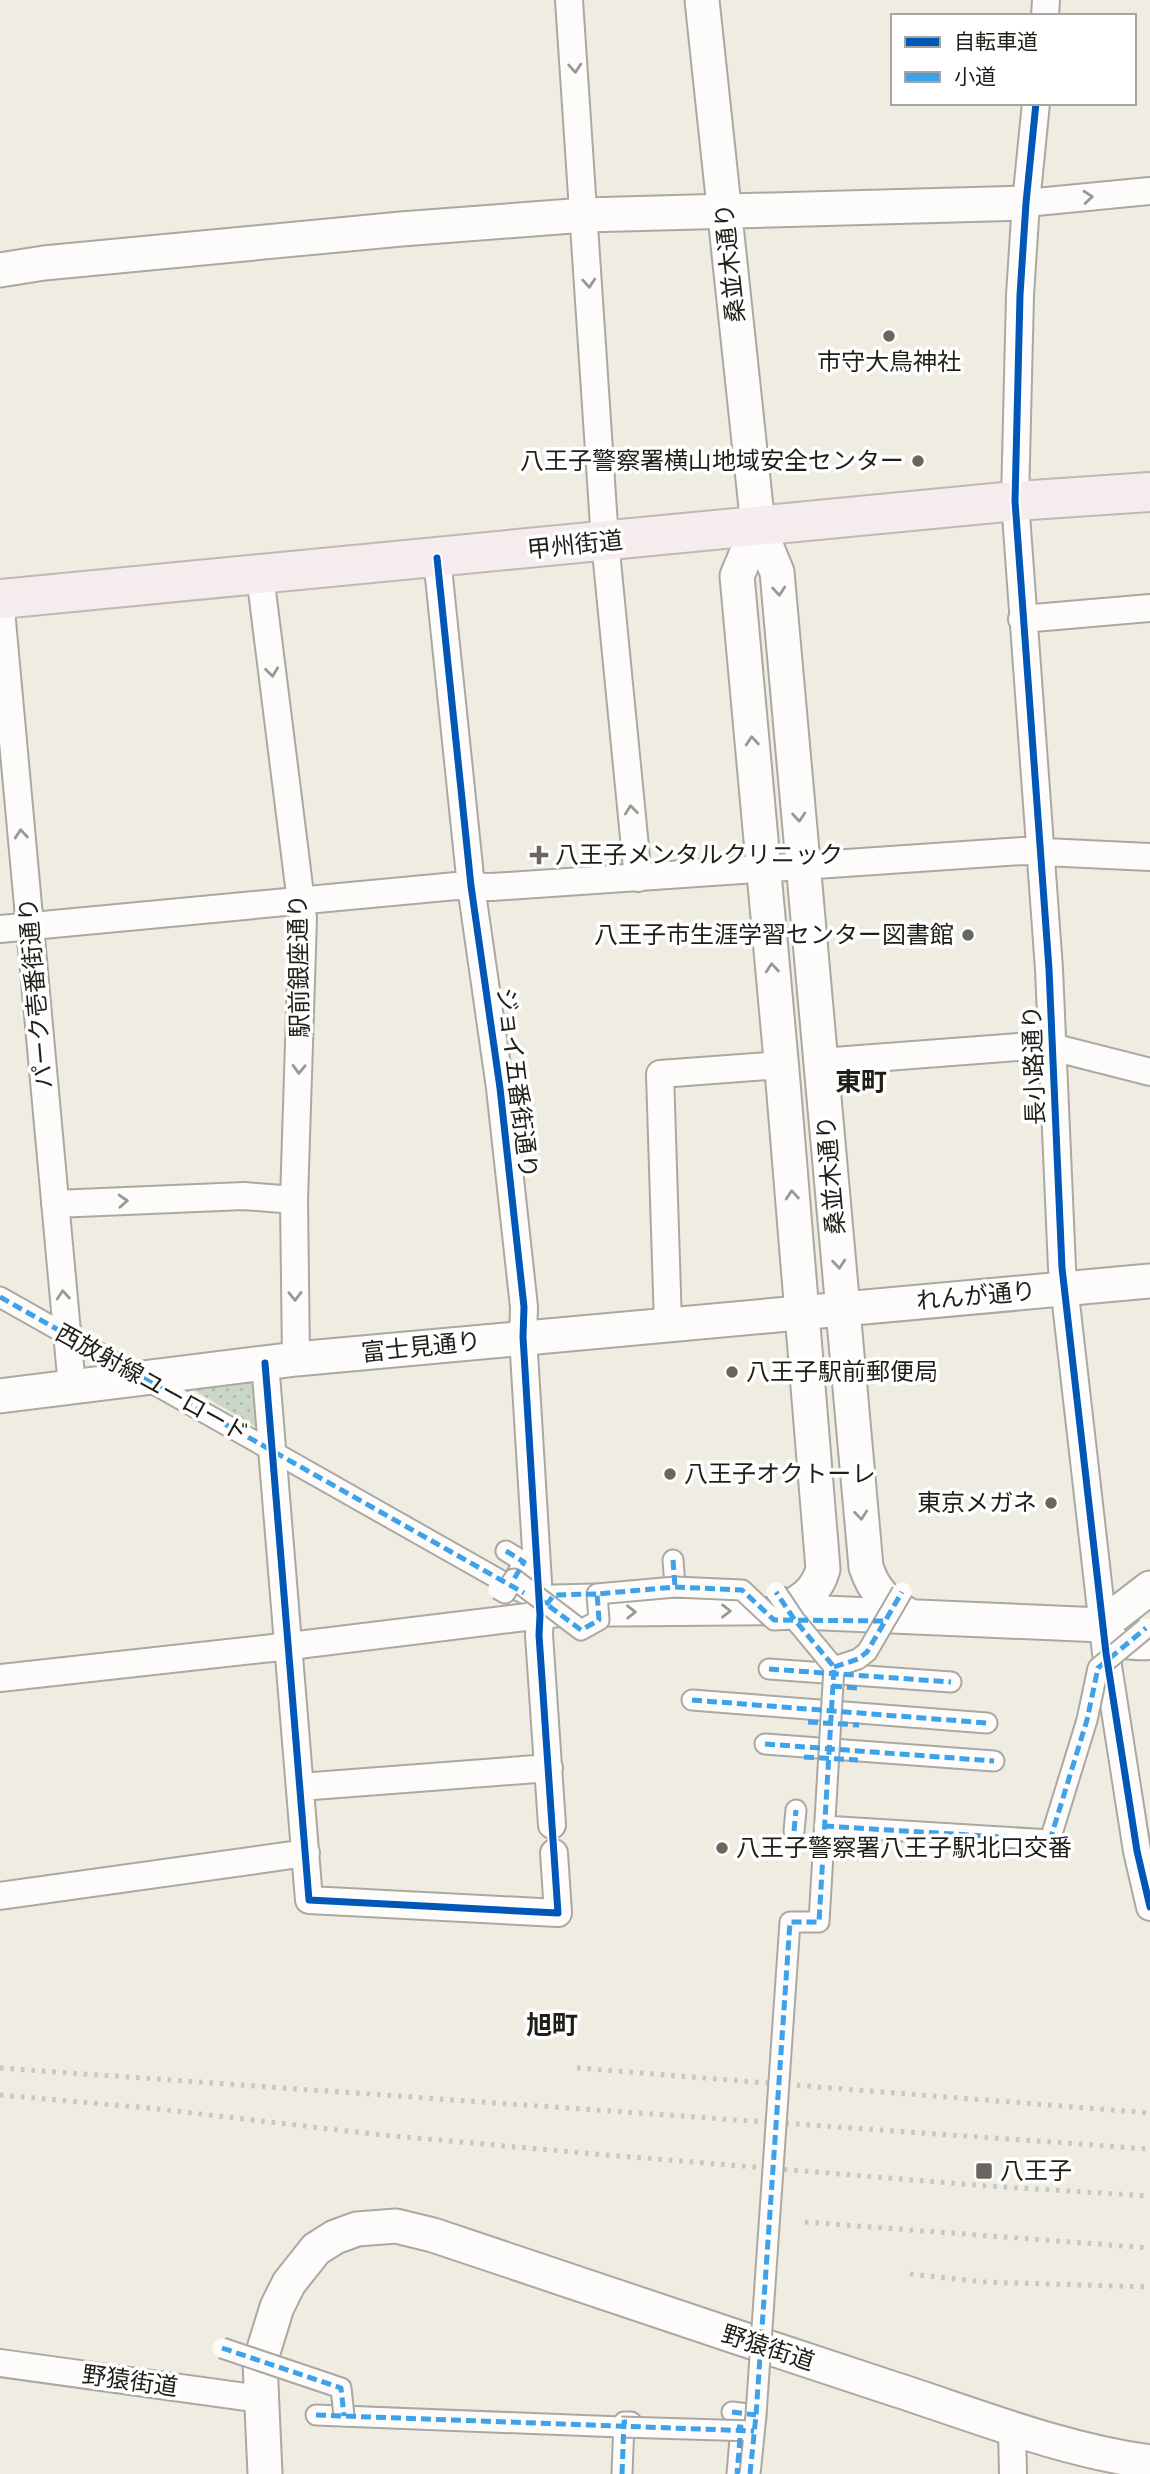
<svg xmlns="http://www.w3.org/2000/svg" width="1150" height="2474" font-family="'Zilla Slab','Noto Sans JP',serif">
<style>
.park{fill:url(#park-dots)}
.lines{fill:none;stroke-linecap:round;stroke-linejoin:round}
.pedestrian-casing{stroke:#aaa8a1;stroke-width:23}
.minor-casing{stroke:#aaa8a1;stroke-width:30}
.tertiary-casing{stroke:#aaa8a1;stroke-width:37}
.trunk-casing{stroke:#c2b7b4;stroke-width:42}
.pedestrian{stroke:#fdfcfb;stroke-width:19}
.minor{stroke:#fdfcfb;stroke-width:26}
.tertiary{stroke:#fdfcfb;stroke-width:33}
.trunk{stroke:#f4eced;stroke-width:38}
.rail{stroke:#c6c6c3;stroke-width:5;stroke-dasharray:3.5 7;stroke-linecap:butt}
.pedestrian-bridge-casing{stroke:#aaa8a1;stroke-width:23;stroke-linecap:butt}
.pedestrian-bridge{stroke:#fdfcfb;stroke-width:19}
.quiet{stroke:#3da2ea;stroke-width:5;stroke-dasharray:10 5;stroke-linecap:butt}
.cycleway-casing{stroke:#fff;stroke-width:11}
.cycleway{stroke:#0057b8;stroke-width:7}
.oneway{stroke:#999894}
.poi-dot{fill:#68665e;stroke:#fff;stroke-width:2.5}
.labels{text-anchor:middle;stroke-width:7;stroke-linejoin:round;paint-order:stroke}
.street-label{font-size:24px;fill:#1f1e17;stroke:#fff}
.poi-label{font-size:24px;fill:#1f1e17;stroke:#fff;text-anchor:start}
.neighbourhood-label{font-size:26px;font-weight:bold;fill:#1f1e17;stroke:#fff}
</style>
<defs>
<pattern id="park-dots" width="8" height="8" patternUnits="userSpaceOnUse" patternTransform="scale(1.75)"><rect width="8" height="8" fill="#cad7c8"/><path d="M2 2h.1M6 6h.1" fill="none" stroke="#adb8ab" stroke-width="1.8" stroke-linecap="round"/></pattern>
</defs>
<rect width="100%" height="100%" fill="#efece2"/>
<path class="park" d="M 258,1381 L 264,1432 L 194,1390 Z"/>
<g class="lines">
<g class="pedestrian-casing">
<path id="pedestrian" d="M 0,1297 L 523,1593
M 506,1551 L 524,1562 L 514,1579
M 673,1560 L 675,1587
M 546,1605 L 554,1595 L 597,1594
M 769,1669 L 951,1682
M 692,1700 L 987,1723
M 765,1744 L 994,1761
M 794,1831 L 796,1810
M 732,2412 L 756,2415
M 316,2415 L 621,2427
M 731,2427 L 741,2427 L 737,2474
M 622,2474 L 624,2422 L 631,2422"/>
</g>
<g class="minor-casing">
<path id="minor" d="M 569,0 L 605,541 L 638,878
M 1045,16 L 1046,0
M 1036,103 L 1026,203 L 1020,295 L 1015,501 L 1049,969 L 1062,1268 L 1106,1653 L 1137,1851 L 1150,1907
M 1026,203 L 1150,191
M 437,558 L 471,886 L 500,1088 L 524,1307 L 523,1337 L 540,1615 L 539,1635 L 552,1825
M 260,575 L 303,918 L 294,1200 L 296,1359
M 0,599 L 72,1387
M 1022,619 L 1150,608
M 0,929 L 456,886 L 492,887 L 1023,851 L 1150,857
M 821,1062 L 1044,1045 L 1150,1072
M 55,1204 L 244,1196 L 294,1200
M 668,1324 L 660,1074 L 782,1065
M 265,1363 L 309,1900 L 558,1913 L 554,1853
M 1108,1632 C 1120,1647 1131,1647 1150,1646
M 0,1678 L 290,1646 L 559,1613 L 778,1611
M 300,1787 L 549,1768
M 0,1896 L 306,1853
M 0,2363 L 261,2399
M 1012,2427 L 1013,2474"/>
</g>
<g class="tertiary-casing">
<path id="tertiary" d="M 702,0 L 758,526 L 777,572 L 866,1567 C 874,1592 888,1605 912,1617
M 0,270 L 44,263 L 401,229 L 585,215 L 1026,203
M 758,526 L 737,576 L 783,1082 L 823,1569 C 817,1592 800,1604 778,1611
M 0,1396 L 296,1359 L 1150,1281
M 778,1611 L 1102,1625 L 1150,1588
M 265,2474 L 260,2362 L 277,2307 L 289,2283 L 316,2249 L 335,2237 L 357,2229 L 396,2226 L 433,2235 C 586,2286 738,2338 891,2388 C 975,2415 1061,2450 1150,2462"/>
</g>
<g class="trunk-casing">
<path id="trunk" d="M 0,599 L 1015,501 L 1150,492"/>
</g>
<use href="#pedestrian" class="pedestrian"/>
<use href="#minor" class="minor"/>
<use href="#tertiary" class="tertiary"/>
<use href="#trunk" class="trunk"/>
<path class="rail" d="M 0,2068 L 1150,2149
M 577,2068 L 1150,2113
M 0,2095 L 149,2108 L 382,2135 L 595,2154 L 987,2186 L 1150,2196
M 805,2222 L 1150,2248
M 910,2274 L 983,2282 L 1150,2287"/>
<g class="pedestrian-bridge-casing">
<path id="pedestrian-bridge" d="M 498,1589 L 505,1593 L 514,1579 L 581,1630 L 599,1620 L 597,1594 L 675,1587 L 742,1590 L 774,1620 L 794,1619
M 834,1667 L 858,1659 L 867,1652 L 902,1592
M 824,1826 L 1050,1840 L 1087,1720 L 1098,1668 L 1146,1628
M 222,2348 L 341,2388 L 344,2416
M 621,2427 L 754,2431
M 750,2474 L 756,2415 L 790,1922 L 819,1922 L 834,1667 L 794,1619 L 776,1592"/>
</g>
<use href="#pedestrian-bridge" class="pedestrian-bridge"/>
<path class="quiet" d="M 0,1297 L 524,1593
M 506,1551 L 524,1562 L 514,1579
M 673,1560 L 675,1587
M 537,1597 L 581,1630 L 599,1620 L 597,1594 L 675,1587 L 742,1590 L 774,1620 L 885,1621
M 546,1605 L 554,1595 L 597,1594
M 834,1667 L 858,1659 L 867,1652 L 902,1592
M 769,1669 L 951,1682
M 832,1686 L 858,1688
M 692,1700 L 987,1723
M 808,1722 L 859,1725
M 765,1744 L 994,1761
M 804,1757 L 858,1760
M 824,1826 L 1050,1840 L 1087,1720 L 1098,1668 L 1146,1628
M 794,1831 L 796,1810
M 222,2348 L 341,2388 L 344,2416
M 732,2412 L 756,2415
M 316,2415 L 754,2431
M 737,2427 L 741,2427 L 737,2474
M 622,2474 L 624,2422 L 628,2422
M 750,2474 L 756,2415 L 790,1922 L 819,1922 L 834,1667 L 794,1619 L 776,1592"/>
<g class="cycleway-casing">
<path id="cycleway" d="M 1036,103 L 1026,203 L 1020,295 L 1015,501 L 1049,969 L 1062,1268 L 1106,1653 L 1137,1851 L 1150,1907
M 265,1363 L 309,1900 L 558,1913 L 539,1635 L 540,1615 L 523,1337 L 524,1307 L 500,1088 L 471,886 L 437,558"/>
</g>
<use href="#cycleway" class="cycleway"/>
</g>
<defs><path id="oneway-chevron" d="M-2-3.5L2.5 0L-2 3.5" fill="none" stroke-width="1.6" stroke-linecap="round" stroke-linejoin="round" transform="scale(1.75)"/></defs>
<g class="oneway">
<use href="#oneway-chevron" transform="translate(575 68) rotate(86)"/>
<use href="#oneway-chevron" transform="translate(1088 197) rotate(-5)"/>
<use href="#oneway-chevron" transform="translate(589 283) rotate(86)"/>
<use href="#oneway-chevron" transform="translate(779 591) rotate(85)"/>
<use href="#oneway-chevron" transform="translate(272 672) rotate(83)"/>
<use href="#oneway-chevron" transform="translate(752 741) rotate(-95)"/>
<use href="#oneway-chevron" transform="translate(631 810) rotate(-96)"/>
<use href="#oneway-chevron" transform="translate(799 817) rotate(85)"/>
<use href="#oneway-chevron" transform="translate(21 834) rotate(-95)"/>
<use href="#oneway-chevron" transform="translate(772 968) rotate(-95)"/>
<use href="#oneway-chevron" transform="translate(299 1069) rotate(92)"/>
<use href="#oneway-chevron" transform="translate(792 1195) rotate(-95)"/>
<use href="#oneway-chevron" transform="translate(123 1201) rotate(-3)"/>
<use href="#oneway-chevron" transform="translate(839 1264) rotate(85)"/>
<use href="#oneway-chevron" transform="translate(63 1295) rotate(-95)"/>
<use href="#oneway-chevron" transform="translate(295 1296) rotate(89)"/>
<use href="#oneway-chevron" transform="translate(861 1515) rotate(84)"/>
<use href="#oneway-chevron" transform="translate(726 1611)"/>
<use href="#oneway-chevron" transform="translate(631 1612) rotate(-1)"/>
</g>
<g class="poi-dot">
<circle cx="889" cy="336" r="7"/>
<circle cx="918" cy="461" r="7"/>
<path d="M535.5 844.5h7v7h7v7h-7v7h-7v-7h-7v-7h7z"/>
<circle cx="968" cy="935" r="7"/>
<circle cx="732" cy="1372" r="7"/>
<circle cx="670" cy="1474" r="7"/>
<circle cx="1051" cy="1503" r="7"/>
<circle cx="722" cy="1848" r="7"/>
<rect x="975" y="2162" width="18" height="18" rx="3.5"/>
</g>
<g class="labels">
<g class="street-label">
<text transform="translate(730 263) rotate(-96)" y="8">桑並木通り</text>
<text transform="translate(575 545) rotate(-6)" y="8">甲州街道</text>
<text transform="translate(299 966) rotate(-91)" y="8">駅前銀座通り</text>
<text transform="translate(36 993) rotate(-95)" y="8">パーク壱番街通り</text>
<text transform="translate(1034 1065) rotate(-92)" y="8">長小路通り</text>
<text transform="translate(517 1083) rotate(83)" y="8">ジョイ五番街通り</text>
<text transform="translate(831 1175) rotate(-95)" y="8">桑並木通り</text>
<text transform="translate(976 1296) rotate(-5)" y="8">れんが通り</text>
<text transform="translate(421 1347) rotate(-6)" y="8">富士見通り</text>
<text transform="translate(152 1383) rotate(29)" y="8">西放射線ユーロード</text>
<text transform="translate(768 2348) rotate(18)" y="8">野猿街道</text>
<text transform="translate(130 2381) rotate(8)" y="8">野猿街道</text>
</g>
<g class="poi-label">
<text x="889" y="370" text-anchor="middle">市守大鳥神社</text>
<text x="904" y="469" text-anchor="end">八王子警察署横山地域安全センター</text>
<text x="555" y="863">八王子メンタルクリニック</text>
<text x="954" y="943" text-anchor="end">八王子市生涯学習センター図書館</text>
<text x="746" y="1380">八王子駅前郵便局</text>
<text x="684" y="1482">八王子オクトーレ</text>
<text x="1037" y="1511" text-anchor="end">東京メガネ</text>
<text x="736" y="1856">八王子警察署八王子駅北口交番</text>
<text x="1000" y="2179">八王子</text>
</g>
<g class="neighbourhood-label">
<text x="861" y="1091">東町</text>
<text x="552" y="2034">旭町</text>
</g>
</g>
<rect x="891" y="14" width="245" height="91" fill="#ffffff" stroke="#a5a5a2" stroke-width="2"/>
<rect x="905" y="37" width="35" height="10" fill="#0057b8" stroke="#a5a5a2" stroke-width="2"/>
<text x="954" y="49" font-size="21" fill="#1f1e17">自転車道</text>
<rect x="905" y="72" width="35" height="10" fill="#3da2ea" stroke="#a5a5a2" stroke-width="2"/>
<text x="954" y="84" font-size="21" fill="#1f1e17">小道</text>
</svg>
